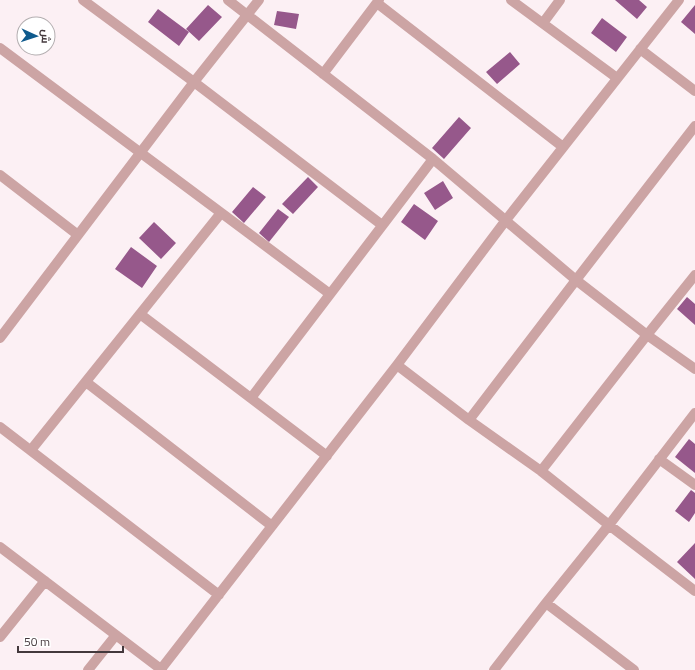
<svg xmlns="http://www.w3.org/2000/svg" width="695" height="670" font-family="'Titillium Web',Cairo,sans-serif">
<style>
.building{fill:#96588b}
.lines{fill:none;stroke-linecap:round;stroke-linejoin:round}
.minor{stroke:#cca4a4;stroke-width:10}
</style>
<rect width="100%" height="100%" fill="#fcf0f4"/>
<path class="building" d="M 615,0 L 639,0 L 647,7 L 637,19 Z
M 208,5 L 222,17 L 199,41 L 186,29 Z
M 695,5 L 695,34 L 681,22 Z
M 158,9 L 189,32 L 179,46 L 148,22 Z
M 277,11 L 299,14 L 296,29 L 274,25 Z
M 602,18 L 627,37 L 616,52 L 591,33 Z
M 510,52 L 520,64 L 497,84 L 486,72 Z
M 459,117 L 471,128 L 444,159 L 432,148 Z
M 308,177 L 318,187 L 293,214 L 282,204 Z
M 443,181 L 453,198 L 435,210 L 424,193 Z
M 253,187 L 266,197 L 244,223 L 232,212 Z
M 414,204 L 438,221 L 425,240 L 401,222 Z
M 278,209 L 289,217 L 269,242 L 259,233 Z
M 154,222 L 176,243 L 161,259 L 139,238 Z
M 131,247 L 157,266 L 142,288 L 115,269 Z
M 687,297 L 695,304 L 695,325 L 677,309 Z
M 689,439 L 695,444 L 695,473 L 675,457 Z
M 691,490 L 695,493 L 695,513 L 689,522 L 675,511 Z
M 695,543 L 695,579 L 677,562 Z"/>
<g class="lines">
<path class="minor" d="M 83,0 L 194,82 L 382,225
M 228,0 L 433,159 L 576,280 L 647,335 L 695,369
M 511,0 L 617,78
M 377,3 L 563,147
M 543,23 L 560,0
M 0,48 L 330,294
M 640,49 L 695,91
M 323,74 L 379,0
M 0,175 L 78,235
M 140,314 L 327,456
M 0,338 L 194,82 L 259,0
M 397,365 L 469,420 L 541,471 L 609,525 L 695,591
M 86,382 L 272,526
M 251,398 L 433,159
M 469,420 L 576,280 L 695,126
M 0,427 L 219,595
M 31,450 L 221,213
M 659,459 L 695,485
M 541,471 L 647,335 L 695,275
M 0,547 L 162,670
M 546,603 L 634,670
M 0,637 L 45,581
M 161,669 L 397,365 L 506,220 L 679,0
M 88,670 L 116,635
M 494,670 L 546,603 L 609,525 L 695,413"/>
</g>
<g transform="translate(36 36) rotate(93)"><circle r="19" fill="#ffffff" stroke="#b4afb1"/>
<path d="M0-3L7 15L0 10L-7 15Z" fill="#0f5a8d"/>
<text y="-6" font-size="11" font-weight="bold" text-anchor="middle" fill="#43383c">ش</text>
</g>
<path d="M18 646v6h105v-6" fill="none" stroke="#43383c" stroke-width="2"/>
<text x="24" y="646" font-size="12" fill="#43383c" stroke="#ffffff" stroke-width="3" paint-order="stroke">50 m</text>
</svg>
